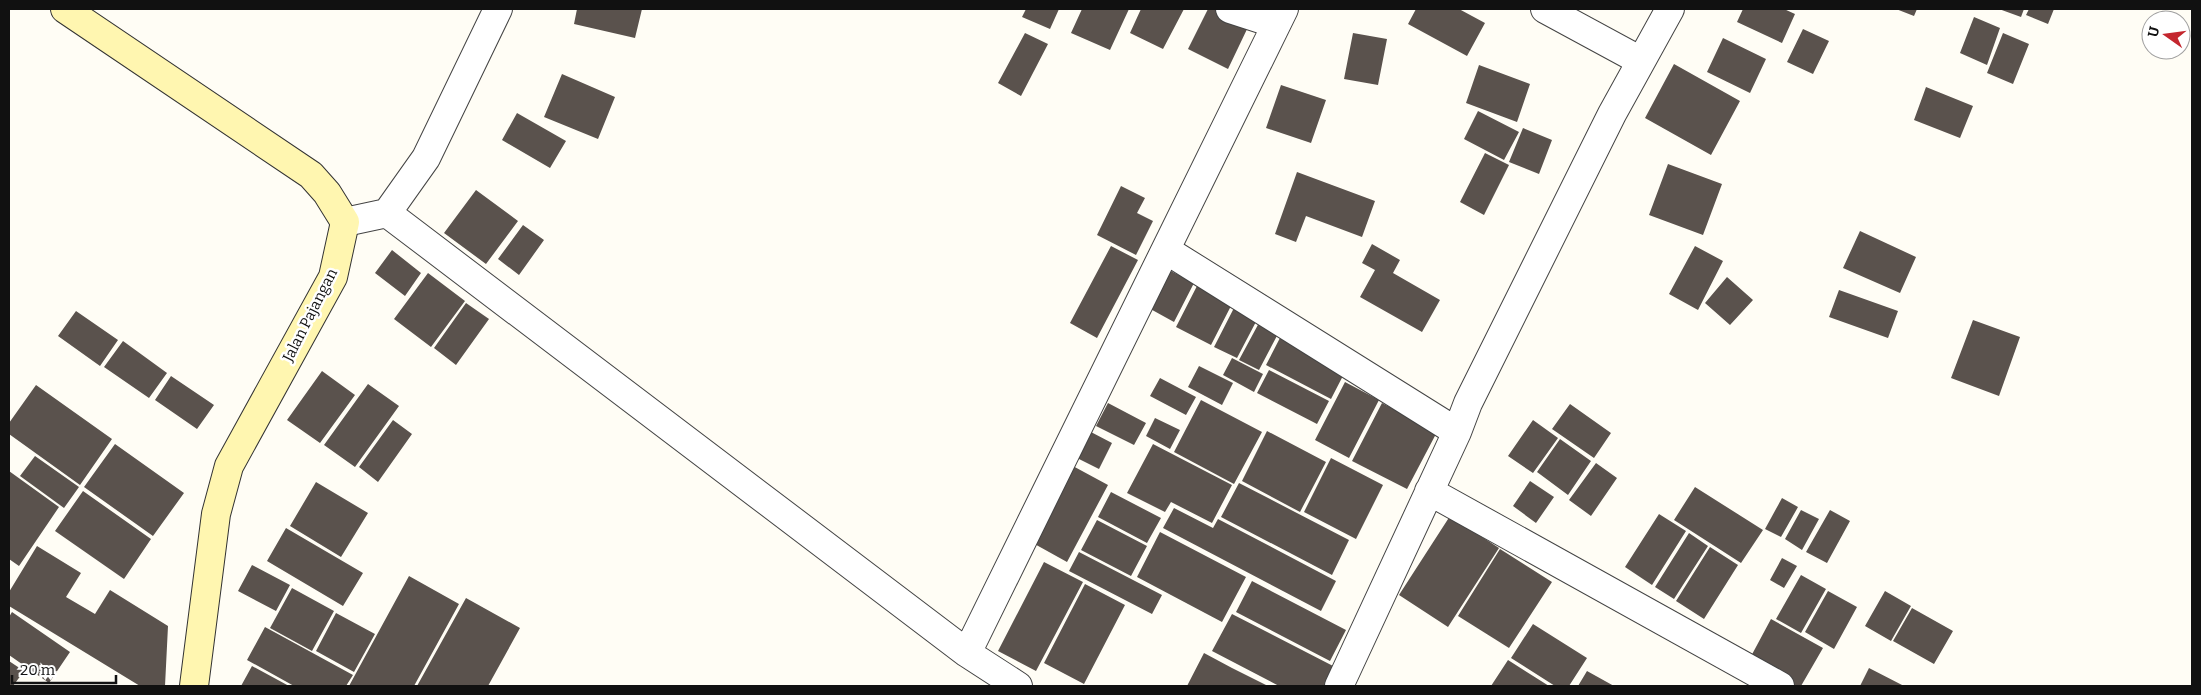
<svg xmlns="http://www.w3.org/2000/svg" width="2201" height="695" font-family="Bitter,serif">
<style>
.building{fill:#5a524d}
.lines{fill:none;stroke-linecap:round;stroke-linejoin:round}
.minor-casing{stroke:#444;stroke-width:30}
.secondary-casing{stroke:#333;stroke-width:30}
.minor{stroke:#fff;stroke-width:28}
.secondary{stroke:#fff6b0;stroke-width:28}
.labels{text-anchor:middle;stroke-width:5;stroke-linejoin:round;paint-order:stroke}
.street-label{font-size:15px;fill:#111;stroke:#fff}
</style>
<rect width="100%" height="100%" fill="#fffdf5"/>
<path class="building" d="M 577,9 L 642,9 L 635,38 L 574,24 Z
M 1026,9 L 1059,9 L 1050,29 L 1022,17 Z
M 1082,9 L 1129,9 L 1110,50 L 1071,33 Z
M 1141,9 L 1184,9 L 1163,49 L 1130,33 Z
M 1208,9 L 1215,9 L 1249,25 L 1228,69 L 1188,49 Z
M 1416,9 L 1459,9 L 1485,23 L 1467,56 L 1408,24 Z
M 1743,9 L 1784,9 L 1795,14 L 1782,43 L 1737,22 Z
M 1896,9 L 1917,9 L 1914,16 Z
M 1999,9 L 2024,9 L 2021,17 Z
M 2029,9 L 2054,9 L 2048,24 L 2026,15 Z
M 1974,17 L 2000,28 L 1987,65 L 1960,53 Z
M 1803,29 L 1829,41 L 1813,74 L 1787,62 Z
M 1025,33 L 1048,44 L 1021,96 L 998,83 Z
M 1353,33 L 1387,39 L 1378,85 L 1344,79 Z
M 2003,33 L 2029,44 L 2013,84 L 1987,73 Z
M 1723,38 L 1766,59 L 1750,93 L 1707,72 Z
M 1674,64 L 1740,101 L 1711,155 L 1645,118 Z
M 1479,65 L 1530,84 L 1517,122 L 1466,103 Z
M 562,74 L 615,97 L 598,139 L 544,117 Z
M 1281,85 L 1326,100 L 1311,143 L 1266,128 Z
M 1926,87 L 1973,106 L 1960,138 L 1914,120 Z
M 1478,111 L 1519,132 L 1504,160 L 1464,139 Z
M 517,113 L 566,141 L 550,168 L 502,140 Z
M 1523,128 L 1552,140 L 1539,174 L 1509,162 Z
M 1485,153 L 1509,165 L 1484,215 L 1460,202 Z
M 1668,164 L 1722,184 L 1703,235 L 1649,215 Z
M 1297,172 L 1375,201 L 1362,237 L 1306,216 L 1296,242 L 1275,234 Z
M 1121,186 L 1145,198 L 1137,213 L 1153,221 L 1136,255 L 1097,235 Z
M 476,190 L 518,221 L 486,264 L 444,233 Z
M 523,225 L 544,240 L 519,275 L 498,259 Z
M 1860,231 L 1916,257 L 1900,293 L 1843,268 Z
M 1372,244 L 1400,260 L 1393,273 L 1440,300 L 1422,332 L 1360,297 L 1375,270 L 1362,263 Z
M 1111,246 L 1138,260 L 1097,338 L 1070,323 Z
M 1695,246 L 1723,261 L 1698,310 L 1669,294 Z
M 392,250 L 421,273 L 405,296 L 375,273 Z
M 1165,268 L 1194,283 L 1174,322 L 1145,306 Z
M 428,273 L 465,301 L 431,347 L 394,319 Z
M 1727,277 L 1753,300 L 1730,325 L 1705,303 Z
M 1198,284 L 1233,302 L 1211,345 L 1176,327 Z
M 1839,290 L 1898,311 L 1888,338 L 1829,317 Z
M 466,303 L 489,319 L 456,365 L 434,348 Z
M 1236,304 L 1259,316 L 1237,358 L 1214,347 Z
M 76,311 L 118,340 L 100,366 L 58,336 Z
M 1973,320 L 2020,337 L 1999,396 L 1951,378 Z
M 1260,321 L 1279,332 L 1259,370 L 1239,360 Z
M 1282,334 L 1347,368 L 1331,399 L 1266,365 Z
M 123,341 L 167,373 L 149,398 L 104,367 Z
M 1232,358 L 1263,374 L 1254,392 L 1223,375 Z
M 1199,366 L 1233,383 L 1222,405 L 1188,387 Z
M 1269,370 L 1329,401 L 1317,424 L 1257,393 Z
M 322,371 L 355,395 L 320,443 L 287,420 Z
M 171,376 L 214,405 L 197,429 L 155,400 Z
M 1160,378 L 1196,397 L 1186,415 L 1150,396 Z
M 1345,382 L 1379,400 L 1349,458 L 1315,440 Z
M 368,384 L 399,406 L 355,467 L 324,445 Z
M 36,385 L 112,439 L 80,485 L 9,434 L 9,423 Z
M 1201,400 L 1262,432 L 1234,484 L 1174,452 Z
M 1108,403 L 1146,423 L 1134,445 L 1096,426 Z
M 1382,403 L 1437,432 L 1407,489 L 1352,461 Z
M 1570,404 L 1611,433 L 1594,458 L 1552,429 Z
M 1155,418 L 1180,430 L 1170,449 L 1146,436 Z
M 393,420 L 412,434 L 378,482 L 359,467 Z
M 1533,420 L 1558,438 L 1533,473 L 1508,456 Z
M 1089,431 L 1112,443 L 1099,469 L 1075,457 Z
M 1267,431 L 1326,462 L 1300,512 L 1242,481 Z
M 1560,439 L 1591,461 L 1568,495 L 1537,472 Z
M 115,444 L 184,493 L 153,536 L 84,487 Z
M 1153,444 L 1232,485 L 1212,523 L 1171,502 L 1165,512 L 1127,493 Z
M 35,456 L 79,487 L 64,508 L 20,476 Z
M 1331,458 L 1383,485 L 1356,539 L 1304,512 Z
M 1596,463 L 1617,478 L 1591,516 L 1569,500 Z
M 1071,465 L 1108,485 L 1067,562 L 1031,542 Z
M 9,471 L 59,507 L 19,566 L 9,559 Z
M 1530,481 L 1554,497 L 1536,523 L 1513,506 Z
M 316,482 L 368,513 L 341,557 L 290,526 Z
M 1239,483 L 1349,540 L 1332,575 L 1221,517 Z
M 1695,487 L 1763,530 L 1741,563 L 1674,520 Z
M 83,491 L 151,539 L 124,579 L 55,531 Z
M 1111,492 L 1161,518 L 1147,543 L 1098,517 Z
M 1782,498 L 1798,507 L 1781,537 L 1765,529 Z
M 1174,508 L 1213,528 L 1218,519 L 1336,581 L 1321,611 L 1163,528 Z
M 1801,510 L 1819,519 L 1802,550 L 1785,539 Z
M 1830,510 L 1850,521 L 1827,563 L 1806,552 Z
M 1659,514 L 1686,531 L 1652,585 L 1625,567 Z
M 1450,516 L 1499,548 L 1448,627 L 1399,595 Z
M 1097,520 L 1147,546 L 1131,576 L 1081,550 Z
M 286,528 L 363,573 L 343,606 L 267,561 Z
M 1160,532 L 1246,577 L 1222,622 L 1137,577 Z
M 1689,533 L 1708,546 L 1674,599 L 1655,587 Z
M 37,546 L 81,573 L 66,597 L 95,614 L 110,590 L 168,626 L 165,686 L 140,686 L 9,606 L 9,592 Z
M 1710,547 L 1738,565 L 1704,619 L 1676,601 Z
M 1500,549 L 1552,582 L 1509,648 L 1458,616 Z
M 1079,552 L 1162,595 L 1152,614 L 1069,571 Z
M 1782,558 L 1797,566 L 1784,588 L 1770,580 Z
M 1044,562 L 1083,582 L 1036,671 L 998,651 Z
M 252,565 L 290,585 L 276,611 L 238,591 Z
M 1801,575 L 1826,589 L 1801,633 L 1776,619 Z
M 409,576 L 459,604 L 414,686 L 349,686 Z
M 1252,581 L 1346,630 L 1330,661 L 1236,612 Z
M 1085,584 L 1125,605 L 1084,684 L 1044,663 Z
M 292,588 L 334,611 L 312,651 L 270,628 Z
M 1828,591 L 1857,607 L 1834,649 L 1805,632 Z
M 1885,591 L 1911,606 L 1891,641 L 1865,626 Z
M 466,598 L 520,628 L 488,686 L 417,686 Z
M 1912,608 L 1953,631 L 1934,664 L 1893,641 Z
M 12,612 L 70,652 L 49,683 L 9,655 L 9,617 Z
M 336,613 L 375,634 L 354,672 L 316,651 Z
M 1232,614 L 1335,667 L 1325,686 L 1279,686 L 1212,651 Z
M 1771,619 L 1823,648 L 1801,686 L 1795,686 L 1749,660 Z
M 1533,624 L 1587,658 L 1569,686 L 1555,686 L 1511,658 Z
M 265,627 L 353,675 L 346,686 L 294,686 L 247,660 Z
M 1204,653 L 1232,668 L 1268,686 L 1187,686 Z
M 1508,660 L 1549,686 L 1491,686 Z
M 9,661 L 24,671 L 13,686 L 9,686 Z
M 252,666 L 289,686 L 241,686 Z
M 1869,668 L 1904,686 L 1860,686 Z
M 1587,671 L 1614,686 L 1578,686 Z"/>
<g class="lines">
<g class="minor-casing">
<path id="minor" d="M 1230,9 L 1276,24
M 1545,9 L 1641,61
M 387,213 L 967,653 L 1018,686
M 345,222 L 387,213 L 426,158 L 498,9
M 1166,250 L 1457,432
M 1429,491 L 1780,686
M 967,653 L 1284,9
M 1339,686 L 1457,432 L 1468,403 L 1612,114 L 1670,9"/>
</g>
<g class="secondary-casing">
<path id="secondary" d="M 65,9 L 311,175 L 327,193 L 345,222 L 333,277 L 229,466 L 216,514 L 194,686"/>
</g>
<use href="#minor" class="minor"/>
<use href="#secondary" class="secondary"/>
</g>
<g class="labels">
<g class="street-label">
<text transform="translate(310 315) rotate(-63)" y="5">Jalan Pajangan</text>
</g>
</g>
<rect width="2201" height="695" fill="none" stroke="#111111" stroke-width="20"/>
<g transform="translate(2166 35) rotate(284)"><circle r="24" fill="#ffffff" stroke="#a0a0a0"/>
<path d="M0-4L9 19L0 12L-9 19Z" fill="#c4262e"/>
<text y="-8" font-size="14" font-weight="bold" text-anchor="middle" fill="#111111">U</text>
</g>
<path d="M12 675v8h104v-8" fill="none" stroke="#111111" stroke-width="2.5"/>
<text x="20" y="675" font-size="15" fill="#111111" stroke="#ffffff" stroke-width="4" paint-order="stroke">20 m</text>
</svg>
